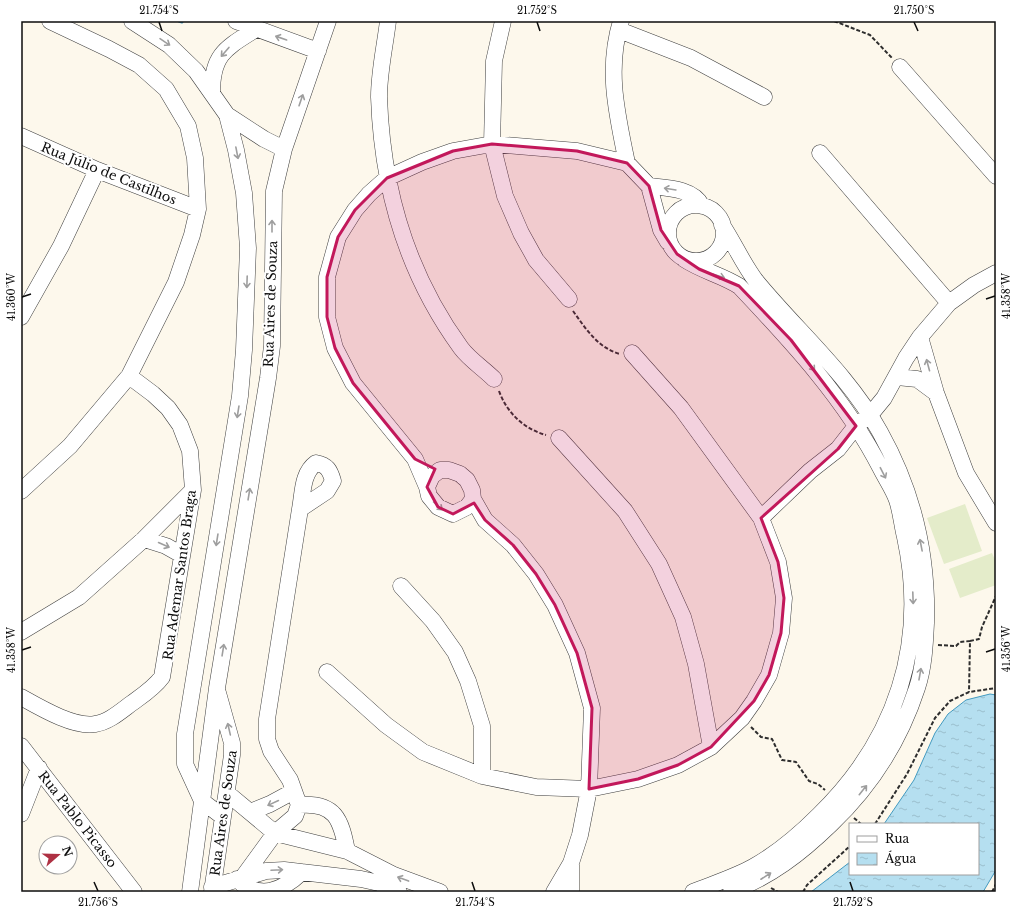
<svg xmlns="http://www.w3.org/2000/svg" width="1017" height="913" font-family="'Libre Baskerville',serif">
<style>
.pitch{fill:#e4ecca}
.water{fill:url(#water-ripples);stroke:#439ac0}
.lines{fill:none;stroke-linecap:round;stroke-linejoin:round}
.stream{stroke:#439ac0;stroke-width:3}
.minor-casing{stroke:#3f3f3f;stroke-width:17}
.path{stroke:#2e2e2e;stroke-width:2;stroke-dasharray:4 2;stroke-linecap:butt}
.minor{stroke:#fff;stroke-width:16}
.oneway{stroke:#9e9e9e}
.marked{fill:#c2185b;fill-opacity:0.2;stroke:#c2185b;stroke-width:3;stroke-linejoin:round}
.ticks{fill:none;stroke:#0c0c0c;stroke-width:1.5}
.labels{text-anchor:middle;stroke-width:4;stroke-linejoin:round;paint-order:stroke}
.street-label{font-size:13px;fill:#0c0c0c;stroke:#fff}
.neatline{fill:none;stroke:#0c0c0c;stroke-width:1.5}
.ticks-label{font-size:10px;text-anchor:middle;fill:#0c0c0c}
</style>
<defs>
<pattern id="water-ripples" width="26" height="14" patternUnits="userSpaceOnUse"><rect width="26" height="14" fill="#b5dff0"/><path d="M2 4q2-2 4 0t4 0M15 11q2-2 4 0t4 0" fill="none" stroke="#9abecd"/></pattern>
</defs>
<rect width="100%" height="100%" fill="#fdf8ec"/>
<path class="pitch" d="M 965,504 L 982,551 L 944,564 L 927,518 Z
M 992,553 L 996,562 L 996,585 L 960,598 L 949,569 Z"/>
<path class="water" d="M 990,694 L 996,695 L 996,870 L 983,892 L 811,892 L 850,862 L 850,874 L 978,874 L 978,824 L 884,824 L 914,780 L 935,733 L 948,714 L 966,700 Z"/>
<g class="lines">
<path class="stream" d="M 179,21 L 182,22"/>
<g class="minor-casing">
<path id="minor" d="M 132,21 L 169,45 L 196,71 L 227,115 L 264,139 L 284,149
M 236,21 L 318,51
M 388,21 C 385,46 379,72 379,97 C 382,187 407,274 461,348 C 469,359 484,369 494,379
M 503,21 L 494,61 L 492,144 L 505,196 L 521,233 L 536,260 L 569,299
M 621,21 C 606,70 617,114 627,163
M 619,30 L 691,58 L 764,97
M 900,67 L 996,176
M 212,93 C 212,54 226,48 256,29
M 21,136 L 97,170 L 198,209
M 820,153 L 949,303
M668 233a28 28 0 1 1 56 0a28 28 0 1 1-56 0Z
M 722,225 C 734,243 743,264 756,281 C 797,331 848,374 880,432 C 913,491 928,556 926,623 C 925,644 924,667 917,688 C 900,740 871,786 831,824 C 800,854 771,876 731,892
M 668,242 L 661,230 L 649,186 C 667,188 693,188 702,206
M 684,259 C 702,271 722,275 739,286 C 792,342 846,400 881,469 C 886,479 893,489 897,500 C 901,512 902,525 905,537 C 928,644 896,740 819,815 C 799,835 778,853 753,867 C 735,877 713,884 693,892
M 21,317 L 61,246 L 97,170
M 920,337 L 936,393 L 966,473 L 996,523
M 897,377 L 917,379 L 936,393
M 559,438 L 625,511 L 659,564 L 683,617 L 696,664 L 711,747
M 427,487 L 415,459 L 353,383 L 335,348 L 327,317 L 327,277 L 338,237 L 355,210 L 369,194 L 387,178 L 422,162 L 453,151 L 492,144 L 577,151 L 627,163 L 649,186
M 21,491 L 70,446 L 129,376 L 176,282 L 192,235 L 198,209 L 195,158 L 188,126 L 166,89 L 139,65 L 109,49 L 50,21
M 473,499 L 467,507 L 453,514 L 438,507 L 429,496 L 427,487 L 432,476 L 440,470 L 449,470 L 460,474 L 467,480 L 472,490 L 473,499 L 485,520 L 513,545 L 536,574 L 555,605 L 577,653 L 592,708 L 589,789 L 580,835 L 571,863 L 554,892
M 761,518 L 810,471 L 838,449 L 856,426 L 870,415 L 884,398 L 906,358 L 920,337 L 949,303 L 974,285 L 996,273
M 144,539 L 166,546 L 182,555
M 401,586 L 433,621 L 455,652 L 468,681 L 482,726 L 482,776
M 21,632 L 79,597 L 144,539 L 193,490
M 327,672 L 386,725 L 423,752 L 482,776 L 536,787 L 589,789 L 638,779 L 678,765 L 711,747 L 742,718 L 754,701 L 769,675 L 781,633 L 784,598 L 778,562 L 761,518 L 681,408 L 632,353
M 21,697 C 39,707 74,728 95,724 C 109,722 121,711 132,703 C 143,695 154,688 162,677 L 193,490 L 190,451 L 180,425 L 168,408 L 153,394 L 129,376
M 21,746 L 134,892
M 227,793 L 275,833 L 347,851 L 394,875 L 440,892
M 299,805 C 335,802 341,819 347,851
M 250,812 L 270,804 L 294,791
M 21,814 L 39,768
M 223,817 L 202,801 L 185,764 L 185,734 L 240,396 L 244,350 L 248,248 L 244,193 L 236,150 L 227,115
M 571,865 L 571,892
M 243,877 L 275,833 L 295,816 L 299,805 L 290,780 L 271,751 L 267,739 L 267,719 L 300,509 C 303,493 302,473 316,463 C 327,465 330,470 333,481 L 327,491 L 300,509
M 237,879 C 259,901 282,891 302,872
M 212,887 L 266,871 L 284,870 L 361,879 L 379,883 L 399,892
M 190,892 L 217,688 L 268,378 L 272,346 L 274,191 L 284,149 L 328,21
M 212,892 L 232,755 L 232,743 L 218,693"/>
</g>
<path class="path" d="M 834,21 L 870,35 L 892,58
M 573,311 C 586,329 598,348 620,354
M 499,391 C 507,413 524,429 546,435
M 970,641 L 979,639 L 982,627 L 996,596
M 938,645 L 956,646 L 960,642 L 970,641 L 969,692
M 751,727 L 761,737 L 772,739 L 782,760 L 796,762 L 809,781 L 818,784 L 825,790
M 854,818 L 861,824
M 875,824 L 907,774 L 935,718 L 950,701 L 969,692 L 996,688
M 771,888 L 778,892
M 803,892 L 807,885 L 850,846
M 992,892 L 996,884"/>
<use href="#minor" class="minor"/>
</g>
<defs><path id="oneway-shaft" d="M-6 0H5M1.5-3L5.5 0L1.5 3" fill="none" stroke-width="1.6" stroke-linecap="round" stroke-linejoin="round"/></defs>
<g class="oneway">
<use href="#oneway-shaft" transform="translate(281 38) rotate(-161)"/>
<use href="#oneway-shaft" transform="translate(165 42) rotate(34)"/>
<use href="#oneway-shaft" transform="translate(225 52) rotate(131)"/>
<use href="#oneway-shaft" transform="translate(301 100) rotate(-71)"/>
<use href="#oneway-shaft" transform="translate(237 153) rotate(79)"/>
<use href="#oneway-shaft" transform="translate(670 189) rotate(-171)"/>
<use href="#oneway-shaft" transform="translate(272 226) rotate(-90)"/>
<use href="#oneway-shaft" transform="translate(719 276) rotate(18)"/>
<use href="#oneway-shaft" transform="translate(247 282) rotate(92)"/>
<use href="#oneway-shaft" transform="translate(928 365) rotate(-105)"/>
<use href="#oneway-shaft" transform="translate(811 366) rotate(51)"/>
<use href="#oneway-shaft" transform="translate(238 412) rotate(99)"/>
<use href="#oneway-shaft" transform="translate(883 473) rotate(63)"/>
<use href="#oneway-shaft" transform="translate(249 494) rotate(-81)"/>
<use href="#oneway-shaft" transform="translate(438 506) rotate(42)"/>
<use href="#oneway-shaft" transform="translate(217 540) rotate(99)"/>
<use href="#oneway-shaft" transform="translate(164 545) rotate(24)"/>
<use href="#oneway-shaft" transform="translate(921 545) rotate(-101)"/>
<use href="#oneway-shaft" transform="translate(913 598) rotate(88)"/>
<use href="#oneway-shaft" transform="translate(223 650) rotate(-81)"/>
<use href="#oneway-shaft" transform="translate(920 674) rotate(-80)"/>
<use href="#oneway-shaft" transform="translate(229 729) rotate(-103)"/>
<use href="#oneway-shaft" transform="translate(863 790) rotate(-51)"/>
<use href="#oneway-shaft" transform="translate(273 803) rotate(155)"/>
<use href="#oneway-shaft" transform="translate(277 870) rotate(-3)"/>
<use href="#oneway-shaft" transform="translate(766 876) rotate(-33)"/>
<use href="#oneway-shaft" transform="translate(403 879) rotate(-160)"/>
</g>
<path class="marked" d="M 492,144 L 577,151 L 627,163 L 649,186 L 661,230 L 677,254 L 699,269 L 739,286 L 791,340 L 856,426 L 838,449 L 761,518 L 778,562 L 784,598 L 781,633 L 769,675 L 754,701 L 711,747 L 678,765 L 638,779 L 589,789 L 592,708 L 577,653 L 555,605 L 536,574 L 513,545 L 485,520 L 474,503 L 453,514 L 438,507 L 427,487 L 435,469 L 415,459 L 353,383 L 335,348 L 327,317 L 327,277 L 338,237 L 355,210 L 387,178 L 453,151 Z"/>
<path class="ticks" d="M 159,22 L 162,31M 537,22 L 540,31M 914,22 L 918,31M 22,297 L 31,294M 986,299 L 995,296M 22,650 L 31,647M 986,652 L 995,649M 94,882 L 98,891M 472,882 L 475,891M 850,882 L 853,891"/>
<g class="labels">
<g class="street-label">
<text transform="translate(109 173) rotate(22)" y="5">Rua Júlio de Castilhos</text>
<text transform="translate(270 304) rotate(-88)" y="5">Rua Aires de Souza</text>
<text transform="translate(179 575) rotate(-82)" y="5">Rua Ademar Santos Braga</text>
<text transform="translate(223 813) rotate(-82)" y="5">Rua Aires de Souza</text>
<text transform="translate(78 819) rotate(52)" y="5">Rua Pablo Picasso</text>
</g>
</g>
<rect width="1017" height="913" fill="none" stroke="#ffffff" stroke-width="44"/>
<rect x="849" y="823" width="130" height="52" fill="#ffffff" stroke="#9e9e9e"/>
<rect x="857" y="836" width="20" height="6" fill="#ffffff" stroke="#9e9e9e"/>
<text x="885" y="843" font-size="12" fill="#0c0c0c">Rua</text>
<rect x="857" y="853" width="20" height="12" fill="url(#water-ripples)" stroke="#9e9e9e"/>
<text x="885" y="863" font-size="12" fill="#0c0c0c">Água</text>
<g transform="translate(58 855) rotate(70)"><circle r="19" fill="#ffffff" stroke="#9e9e9e"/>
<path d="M0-3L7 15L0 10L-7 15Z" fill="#ae3143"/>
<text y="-6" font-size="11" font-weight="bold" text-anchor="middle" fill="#0c0c0c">N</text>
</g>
<rect x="22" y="22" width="973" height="869" class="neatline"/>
<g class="ticks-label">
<text x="159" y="14">21.754°S</text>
<text x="537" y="14">21.752°S</text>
<text x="914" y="14">21.750°S</text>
<text transform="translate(1006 296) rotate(-90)" y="4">41.358°W</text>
<text transform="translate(11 297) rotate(-90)" y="4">41.360°W</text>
<text transform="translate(1006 649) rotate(-90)" y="4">41.356°W</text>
<text transform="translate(11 650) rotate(-90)" y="4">41.358°W</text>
<text x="98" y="906">21.756°S</text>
<text x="475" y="906">21.754°S</text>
<text x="853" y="906">21.752°S</text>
</g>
</svg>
